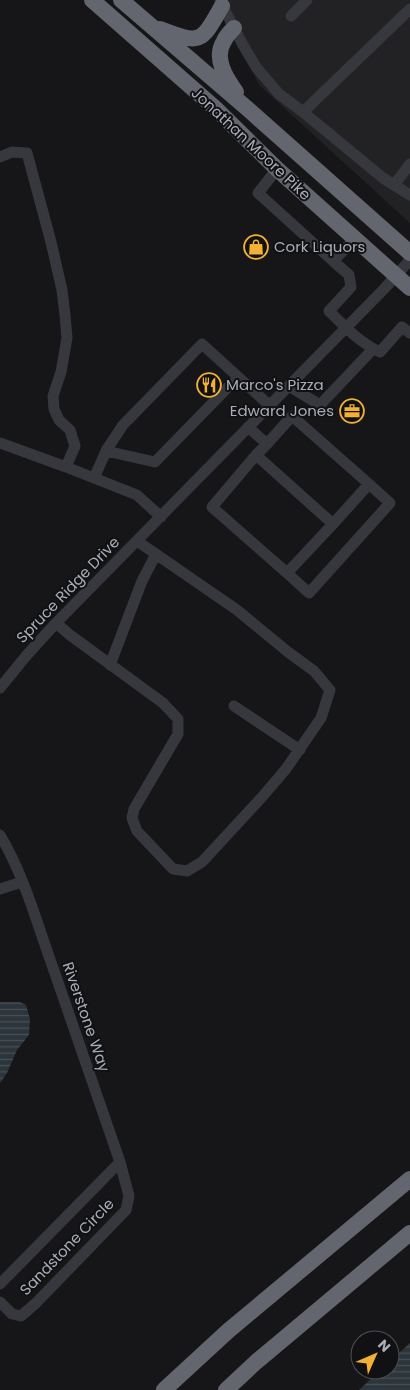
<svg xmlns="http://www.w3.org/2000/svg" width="410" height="1390" font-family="Poppins,sans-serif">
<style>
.built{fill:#222225}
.water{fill:url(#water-rules)}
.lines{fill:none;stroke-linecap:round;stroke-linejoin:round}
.minor{stroke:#37383d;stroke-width:11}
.highway{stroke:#63666e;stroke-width:16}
.labels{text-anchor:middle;stroke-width:4;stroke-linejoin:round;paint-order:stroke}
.street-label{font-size:15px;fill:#a8adb8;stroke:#111113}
.poi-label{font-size:15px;fill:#a8adb8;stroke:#111113;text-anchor:start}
</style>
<defs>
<pattern id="water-rules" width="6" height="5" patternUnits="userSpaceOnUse" patternTransform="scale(1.25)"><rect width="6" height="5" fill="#2c353c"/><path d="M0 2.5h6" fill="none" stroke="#485056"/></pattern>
</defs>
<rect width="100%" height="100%" fill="#161618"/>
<path class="built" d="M 217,0 L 410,0 L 410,223 L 259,85 Z"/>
<path class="water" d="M 0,1002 L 20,1002 L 26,1005 L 30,1019 L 29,1035 L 17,1050 L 7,1073 L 0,1083 Z
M 410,1343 L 410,1390 L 359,1390 L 380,1370 L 390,1370 L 390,1361 Z"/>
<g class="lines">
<path class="minor" d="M 220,1 L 243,45 L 256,67 L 279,94 L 303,112 L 383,178 L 410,195
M 291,16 L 307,0
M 303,112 L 410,9
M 0,157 L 12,152 L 27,153 L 51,242 L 62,290 L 65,315 L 67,338 L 61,372 L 53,396 L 54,409 L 59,420 L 70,430 L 75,446 L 66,467
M 277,169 L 258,193 L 333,261 L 355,239
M 394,185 L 410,164
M 333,261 L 349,275 L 351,287 L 329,311 C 344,326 360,343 380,352 L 402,327 L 410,333
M 289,386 L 320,405 L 373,349
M 248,427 L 267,444 L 292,416 L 369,484
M 0,443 L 66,467 L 137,495 L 161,517
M 267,444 L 256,455 L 333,524 L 369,484 L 390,503 L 309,593 L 287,573
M 106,451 L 155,462 L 238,377
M 256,455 L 212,507 L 287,573 L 333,524
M 94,478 L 107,449 L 123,425 L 202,344 L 269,405
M 56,623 L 70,635 L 163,703 L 178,719 L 178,734 L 134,809 L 132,818 L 137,831 L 173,869 L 187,871 L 202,862 L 262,797 L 286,769 L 321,718 L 330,690 L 314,671 L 288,652 L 237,610 L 137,541
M 110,665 L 142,581 L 156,554
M 0,688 L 26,656 L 56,623 L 384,289 L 410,260
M 234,706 L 300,750
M 0,835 C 23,873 36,920 51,962 C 74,1028 97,1095 120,1162 L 129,1196 L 126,1210 L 36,1303 L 21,1316 L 12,1314 L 0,1302
M 0,889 L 22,882
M 0,1284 L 120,1162"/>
<path class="highway" d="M 92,0 L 215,108 L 277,169 L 410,288
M 121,0 L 249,110 L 410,253
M 234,28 C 230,32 226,36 224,41 C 213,58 226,78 236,92
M 160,29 C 201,45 201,43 222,6
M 164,1390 L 228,1331 L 410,1179
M 226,1390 L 256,1362 L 410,1233"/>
</g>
<defs>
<g id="shop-ring" transform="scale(1.25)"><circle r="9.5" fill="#111113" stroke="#f2b134" stroke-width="1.5"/><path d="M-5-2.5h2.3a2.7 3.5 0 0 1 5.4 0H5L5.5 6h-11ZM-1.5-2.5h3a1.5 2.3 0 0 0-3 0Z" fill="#f2b134"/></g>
<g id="restaurant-ring" transform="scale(1.25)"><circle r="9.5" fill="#111113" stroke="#f2b134" stroke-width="1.5"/><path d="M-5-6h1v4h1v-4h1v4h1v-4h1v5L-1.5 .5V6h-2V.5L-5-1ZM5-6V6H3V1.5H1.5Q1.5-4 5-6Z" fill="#f2b134"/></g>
<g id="office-ring" transform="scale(1.25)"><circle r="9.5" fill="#111113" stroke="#f2b134" stroke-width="1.5"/><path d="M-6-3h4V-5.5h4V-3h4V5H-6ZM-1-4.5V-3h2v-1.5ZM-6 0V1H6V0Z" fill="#f2b134"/></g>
</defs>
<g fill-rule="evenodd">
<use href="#shop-ring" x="256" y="247"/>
<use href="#restaurant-ring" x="209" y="385"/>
<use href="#office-ring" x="352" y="411"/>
</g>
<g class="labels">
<g class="street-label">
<text transform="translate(251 144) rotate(43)" y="5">Jonathan Moore Pike</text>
<text transform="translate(68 590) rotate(-46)" y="5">Spruce Ridge Drive</text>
<text transform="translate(86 1017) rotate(71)" y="5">Riverstone Way</text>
<text transform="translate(67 1247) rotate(-46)" y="5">Sandstone Circle</text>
</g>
<g class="poi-label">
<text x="274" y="252">Cork Liquors</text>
<text x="226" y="390">Marco's Pizza</text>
<text x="334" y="416" text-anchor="end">Edward Jones</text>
</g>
</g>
<g transform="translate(375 1355) rotate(45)"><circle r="24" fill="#111113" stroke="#4d4f55"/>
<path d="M0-4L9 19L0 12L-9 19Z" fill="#f2b134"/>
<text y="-8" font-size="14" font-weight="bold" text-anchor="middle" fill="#a8adb8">N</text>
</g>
</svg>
